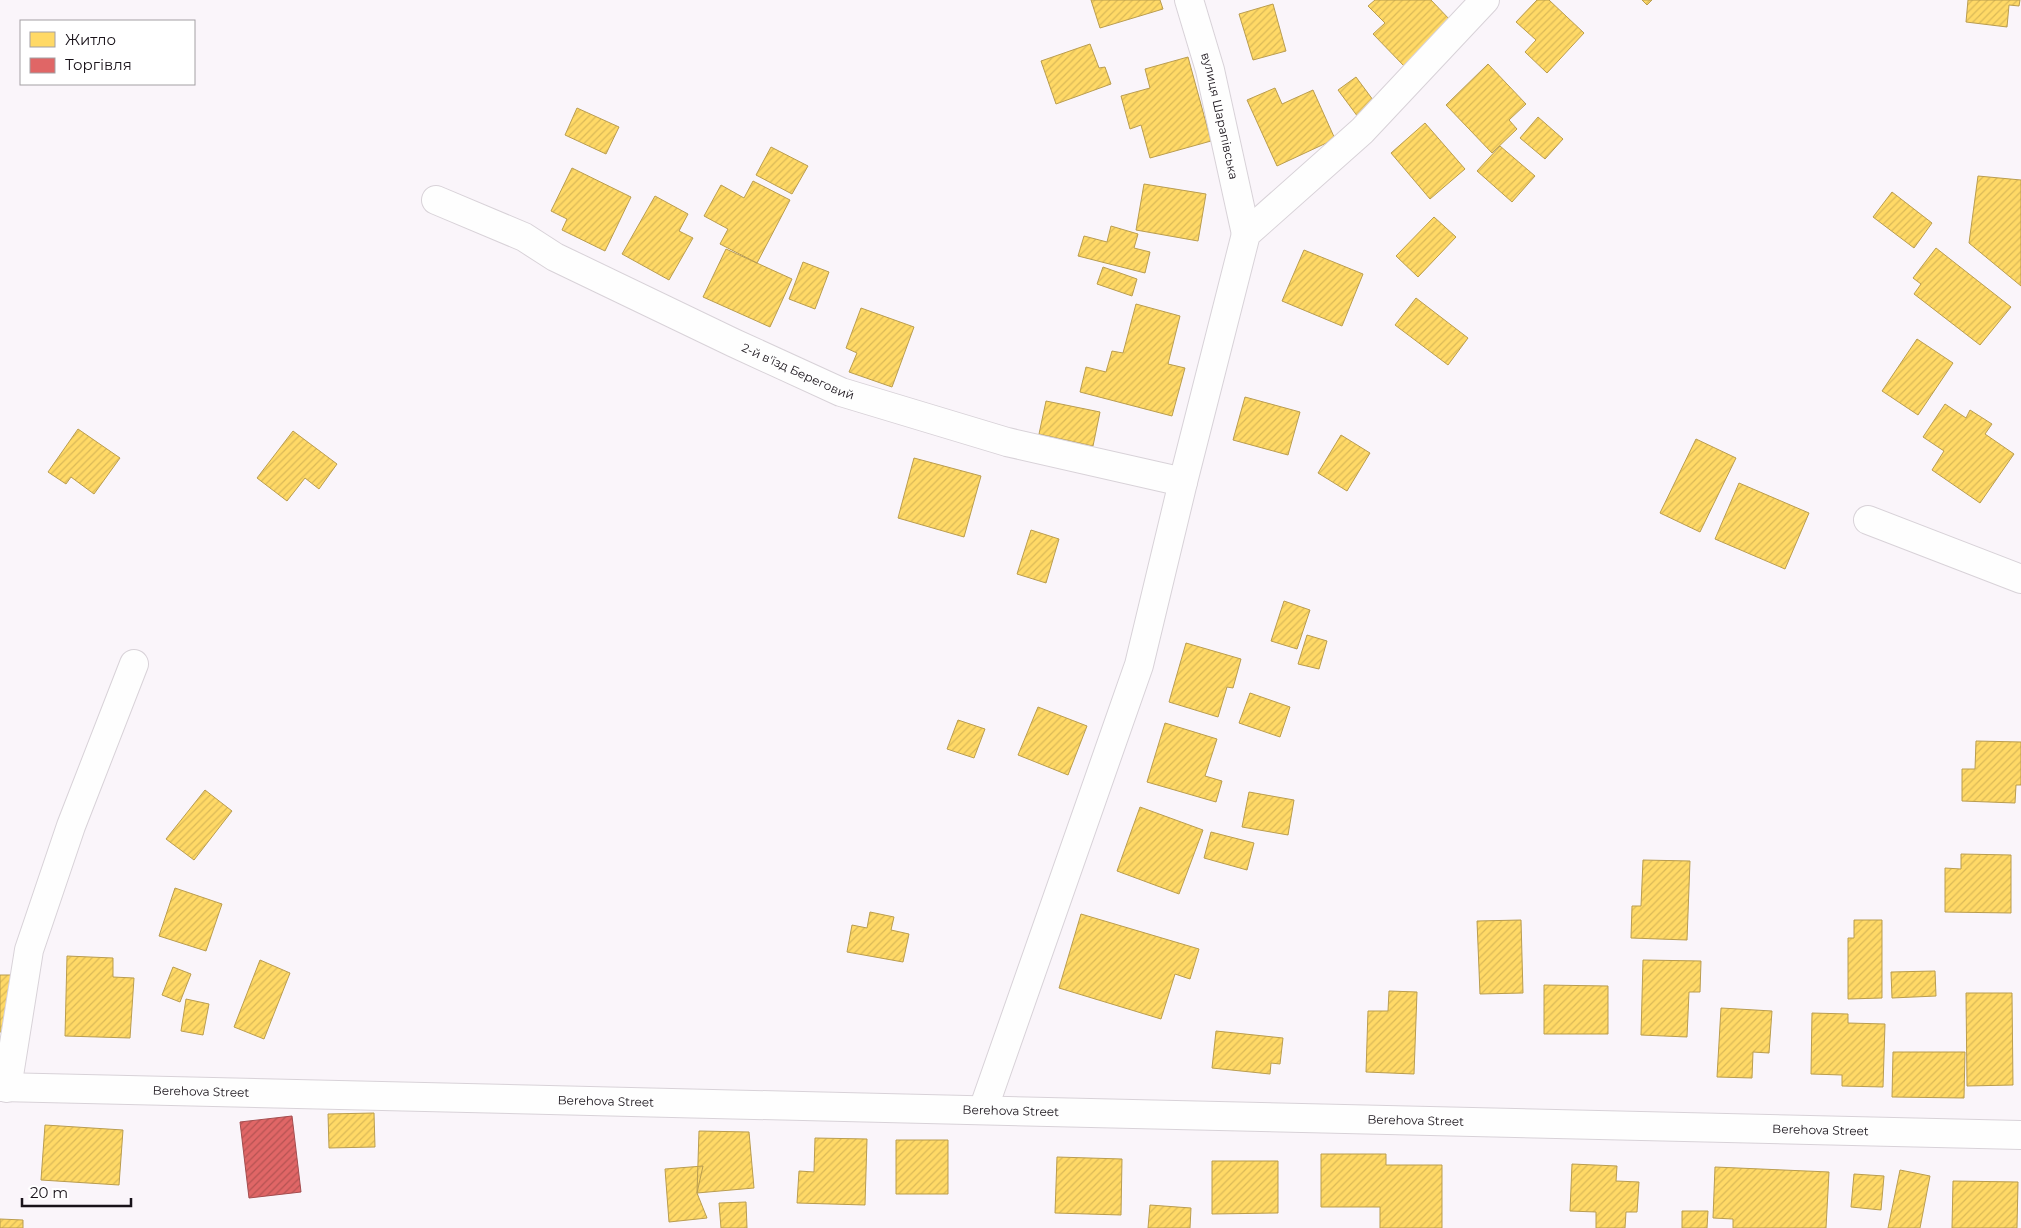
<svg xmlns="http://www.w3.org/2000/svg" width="2021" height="1228" font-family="Montserrat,sans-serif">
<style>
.homes{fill:url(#homes-hatch);stroke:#ba9d4f}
.shops{fill:url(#shops-hatch);stroke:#a44d4f}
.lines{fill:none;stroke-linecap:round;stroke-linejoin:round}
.street-casing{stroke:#d8d2d8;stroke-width:30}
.street{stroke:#fefefe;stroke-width:28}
.labels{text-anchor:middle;stroke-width:5;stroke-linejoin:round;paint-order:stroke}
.street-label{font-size:12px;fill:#181219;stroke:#fff}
</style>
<defs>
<pattern id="homes-hatch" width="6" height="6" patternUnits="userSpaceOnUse" patternTransform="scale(1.25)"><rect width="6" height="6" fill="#ffd966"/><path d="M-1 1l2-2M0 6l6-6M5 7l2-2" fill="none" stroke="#dab958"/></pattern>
<pattern id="shops-hatch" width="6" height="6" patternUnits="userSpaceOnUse" patternTransform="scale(1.25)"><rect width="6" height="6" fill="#e06666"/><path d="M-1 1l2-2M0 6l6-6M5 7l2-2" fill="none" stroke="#b55353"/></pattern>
</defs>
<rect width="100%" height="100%" fill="#faf5fa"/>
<path class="homes" d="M 1091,0 L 1160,0 L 1163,9 L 1100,28 Z
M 1375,0 L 1431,0 L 1451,21 L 1404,66 L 1373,34 L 1385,23 L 1368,6 Z
M 1537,0 L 1549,0 L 1584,33 L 1547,73 L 1525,52 L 1536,40 L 1516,22 Z
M 1642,0 L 1652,0 L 1647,5 Z
M 1968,0 L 2020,0 L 2019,6 L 2009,5 L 2007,27 L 1966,22 Z
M 1273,4 L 1286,51 L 1253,60 L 1239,14 Z
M 1090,44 L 1099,68 L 1105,67 L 1111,84 L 1056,104 L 1041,61 Z
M 1188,57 L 1211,141 L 1150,158 L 1141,125 L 1130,129 L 1121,96 L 1150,88 L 1145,69 Z
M 1488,64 L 1526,104 L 1509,120 L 1517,129 L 1492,153 L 1446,105 Z
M 1356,77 L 1376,104 L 1358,117 L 1338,90 Z
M 1275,88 L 1282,104 L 1313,90 L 1335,139 L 1277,166 L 1247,100 Z
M 577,108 L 619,127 L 606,154 L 565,135 Z
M 1538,117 L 1563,139 L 1545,159 L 1520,138 Z
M 1425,123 L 1465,169 L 1430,199 L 1391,153 Z
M 1500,146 L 1535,176 L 1512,202 L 1477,171 Z
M 771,147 L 808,166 L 792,194 L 756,175 Z
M 572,168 L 631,197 L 605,251 L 562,230 L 567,219 L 551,211 Z
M 1978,176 L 2021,180 L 2021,286 L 1969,243 Z
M 753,181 L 790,200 L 757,263 L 720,244 L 728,229 L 704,216 L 721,185 L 744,198 Z
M 1144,184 L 1206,194 L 1198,241 L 1136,230 Z
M 1892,192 L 1932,223 L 1914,248 L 1873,217 Z
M 655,196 L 688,214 L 679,231 L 693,238 L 669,280 L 622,254 Z
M 1434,217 L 1456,237 L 1418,277 L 1396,256 Z
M 1111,226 L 1138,234 L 1134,248 L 1150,252 L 1145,273 L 1078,256 L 1084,236 L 1107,242 Z
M 1936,248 L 2011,307 L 1980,345 L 1914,294 L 1921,284 L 1913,278 Z
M 726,249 L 792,279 L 770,327 L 703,297 Z
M 1304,250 L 1363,274 L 1342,326 L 1282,301 Z
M 803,262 L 829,272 L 815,309 L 789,299 Z
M 1103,267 L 1137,279 L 1132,296 L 1097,284 Z
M 1416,298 L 1468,338 L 1448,365 L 1395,325 Z
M 1136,304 L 1180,316 L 1168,364 L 1185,368 L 1172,416 L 1080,392 L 1086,367 L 1106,372 L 1112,351 L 1123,353 Z
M 861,308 L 914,327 L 892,387 L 849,372 L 857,353 L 846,348 Z
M 1917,339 L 1953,363 L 1918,415 L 1882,391 Z
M 1245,397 L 1300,412 L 1288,455 L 1233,440 Z
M 1046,401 L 1100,412 L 1093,446 L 1039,434 Z
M 1945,404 L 1966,418 L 1970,410 L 1992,424 L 1985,434 L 2014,454 L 1980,503 L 1932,470 L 1944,451 L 1923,437 Z
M 78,429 L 120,458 L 94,494 L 71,477 L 66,484 L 48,472 Z
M 293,431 L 337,464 L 319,489 L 305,478 L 287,501 L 257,478 Z
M 1341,435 L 1370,453 L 1347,491 L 1318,473 Z
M 1696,439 L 1736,458 L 1700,532 L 1660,513 Z
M 914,458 L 981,476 L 964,537 L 898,518 Z
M 1739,483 L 1809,513 L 1785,569 L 1715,539 Z
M 1031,530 L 1059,539 L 1046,583 L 1017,574 Z
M 1284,601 L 1310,610 L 1297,649 L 1271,641 Z
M 1307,635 L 1327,641 L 1319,669 L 1298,664 Z
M 1186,643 L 1241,659 L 1233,688 L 1227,687 L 1218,717 L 1169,702 Z
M 1250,693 L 1290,707 L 1280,737 L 1239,723 Z
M 1038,707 L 1087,726 L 1068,775 L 1018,755 Z
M 958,720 L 985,729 L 974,758 L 947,749 Z
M 1165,723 L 1217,739 L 1205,776 L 1222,781 L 1216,802 L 1147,782 Z
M 1976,741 L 2021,742 L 2021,785 L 2016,785 L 2015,803 L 1962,801 L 1962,769 L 1975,769 Z
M 205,790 L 232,811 L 194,860 L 166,839 Z
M 1249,792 L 1294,800 L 1288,835 L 1242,827 Z
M 1140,807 L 1203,830 L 1179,894 L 1117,871 Z
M 1211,832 L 1254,843 L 1247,870 L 1204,858 Z
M 1961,854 L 2011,855 L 2011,913 L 1945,912 L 1945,868 L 1961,869 Z
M 1643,860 L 1690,861 L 1687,940 L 1631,938 L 1632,906 L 1641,906 Z
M 175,888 L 222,904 L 206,951 L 159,936 Z
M 870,912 L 894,917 L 891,930 L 909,934 L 903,962 L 847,952 L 852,925 L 867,928 Z
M 1081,914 L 1199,949 L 1190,979 L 1175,974 L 1161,1019 L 1059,988 Z
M 1521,920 L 1523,993 L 1480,994 L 1477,921 Z
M 1854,920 L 1882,920 L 1882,998 L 1848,999 L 1848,938 L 1854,938 Z
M 67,956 L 113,958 L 113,977 L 134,978 L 130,1038 L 65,1036 Z
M 260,960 L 290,973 L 264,1039 L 234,1027 Z
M 1643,960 L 1701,961 L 1700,992 L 1689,992 L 1687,1037 L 1641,1035 Z
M 173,967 L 191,974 L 180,1002 L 162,995 Z
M 1935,971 L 1936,996 L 1892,998 L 1891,972 Z
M 0,975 L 11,975 L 8,1032 L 0,1032 Z
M 1544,985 L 1608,986 L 1608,1034 L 1544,1034 Z
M 1389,991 L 1417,992 L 1414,1074 L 1366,1072 L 1368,1011 L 1388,1011 Z
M 1966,993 L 2012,993 L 2013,1085 L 1967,1086 Z
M 186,999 L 209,1004 L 203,1035 L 181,1031 Z
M 1721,1008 L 1772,1011 L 1769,1053 L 1753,1052 L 1752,1078 L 1717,1077 Z
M 1812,1013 L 1848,1014 L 1848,1023 L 1885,1024 L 1883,1087 L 1842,1086 L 1842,1075 L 1811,1074 Z
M 1216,1031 L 1283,1038 L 1280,1064 L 1271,1063 L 1270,1074 L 1212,1068 Z
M 1893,1052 L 1965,1052 L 1964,1098 L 1892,1097 Z
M 374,1113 L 375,1147 L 329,1148 L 328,1114 Z
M 45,1125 L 123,1130 L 119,1185 L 41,1180 Z
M 699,1131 L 749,1132 L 754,1188 L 697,1193 Z
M 815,1138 L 867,1139 L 865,1205 L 797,1203 L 799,1171 L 814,1172 Z
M 896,1140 L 948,1140 L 948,1194 L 896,1194 Z
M 1321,1154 L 1386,1154 L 1386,1165 L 1442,1165 L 1442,1228 L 1380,1228 L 1380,1207 L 1321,1207 Z
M 1057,1157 L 1122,1159 L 1121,1215 L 1055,1213 Z
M 1212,1161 L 1278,1161 L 1278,1213 L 1212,1214 Z
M 1572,1164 L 1617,1166 L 1616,1181 L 1639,1182 L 1637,1212 L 1626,1212 L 1625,1228 L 1596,1228 L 1596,1212 L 1570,1211 Z
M 703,1166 L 697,1193 L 707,1218 L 669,1222 L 665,1169 Z
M 1715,1167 L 1829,1172 L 1826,1228 L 1733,1228 L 1733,1219 L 1713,1218 Z
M 1900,1170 L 1930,1176 L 1920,1228 L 1888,1228 Z
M 1854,1174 L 1884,1176 L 1881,1210 L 1851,1207 Z
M 1953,1181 L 2018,1182 L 2017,1228 L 1952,1228 Z
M 746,1202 L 747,1228 L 721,1228 L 719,1203 Z
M 1150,1205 L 1191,1208 L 1190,1228 L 1148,1228 Z
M 1682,1211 L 1708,1211 L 1707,1228 L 1682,1228 Z
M 0,1219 L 23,1220 L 23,1228 L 0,1228 Z"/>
<path class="shops" d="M 292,1116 L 301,1192 L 249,1198 L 240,1122 Z"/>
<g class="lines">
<g class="street-casing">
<g id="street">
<path id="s1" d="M 1189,0 L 1210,70 L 1246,234"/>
<path id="s2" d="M 436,200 L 524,237 L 555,257 L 734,343 L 841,392 L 1007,442 L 1183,482"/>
<path d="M 1868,520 L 2021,579"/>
<path id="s3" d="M 0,1087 L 2021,1135"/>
<path d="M 7,1088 L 29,950 L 71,826 L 134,664"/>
<path d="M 983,1110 L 1139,665 L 1183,482 L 1246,234 L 1362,131 L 1485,0"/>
</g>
</g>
<use href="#street" class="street"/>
</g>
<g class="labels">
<g class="street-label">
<text dy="4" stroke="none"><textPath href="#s1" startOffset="120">вулиця Шарапівська</textPath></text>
<text dy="4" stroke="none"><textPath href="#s2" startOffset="401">2-й в'їзд Береговий</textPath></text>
<text dy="4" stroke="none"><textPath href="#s3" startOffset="201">Berehova Street</textPath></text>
<text dy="4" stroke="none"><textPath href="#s3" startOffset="606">Berehova Street</textPath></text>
<text dy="4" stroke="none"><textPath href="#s3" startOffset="1011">Berehova Street</textPath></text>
<text dy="4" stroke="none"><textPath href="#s3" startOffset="1416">Berehova Street</textPath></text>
<text dy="4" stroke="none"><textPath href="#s3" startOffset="1821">Berehova Street</textPath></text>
</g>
</g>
<rect x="20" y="20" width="175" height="65" fill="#ffffff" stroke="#a3a0a3"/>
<rect x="30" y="32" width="25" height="15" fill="#ffd966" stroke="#a3a0a3"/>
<text x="65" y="45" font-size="15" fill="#181219">Житло</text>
<rect x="30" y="58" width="25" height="15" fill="#e06666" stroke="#a3a0a3"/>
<text x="65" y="70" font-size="15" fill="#181219">Торгівля</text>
<path d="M22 1198v8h109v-8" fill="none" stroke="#181219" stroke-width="2.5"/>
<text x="30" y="1198" font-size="15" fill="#181219" stroke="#ffffff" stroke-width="4" paint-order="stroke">20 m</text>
</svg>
